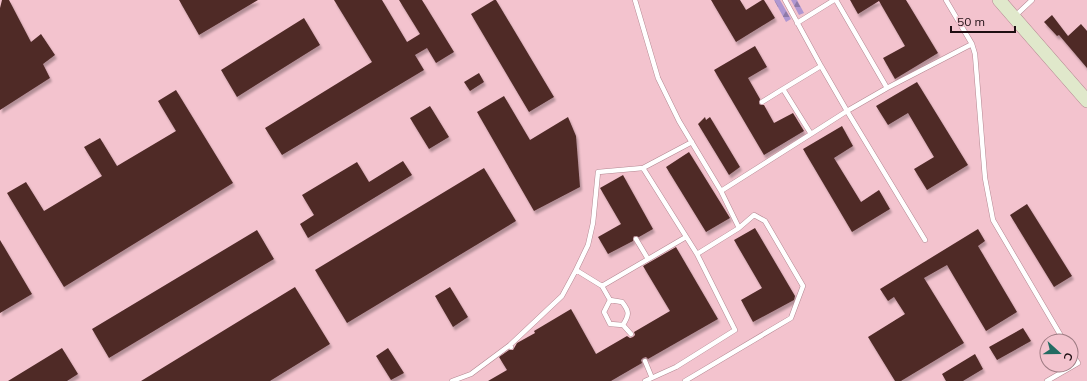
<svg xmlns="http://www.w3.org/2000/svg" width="1087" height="381" font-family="Mulish,sans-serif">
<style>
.forest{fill:url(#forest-firs)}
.building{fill:#4f2a28;filter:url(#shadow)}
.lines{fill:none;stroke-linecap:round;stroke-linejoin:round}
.lane-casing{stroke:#b38791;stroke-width:5.5}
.secondary-casing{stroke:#b38791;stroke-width:14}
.lane{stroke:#fff;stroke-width:4.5}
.secondary{stroke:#e0e8cb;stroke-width:13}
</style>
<defs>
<pattern id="forest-firs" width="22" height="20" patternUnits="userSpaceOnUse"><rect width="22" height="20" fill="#af97d1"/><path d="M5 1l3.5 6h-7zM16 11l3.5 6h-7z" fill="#8e7aa8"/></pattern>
<filter id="shadow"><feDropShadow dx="2" dy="3.5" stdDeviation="1" flood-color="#0004"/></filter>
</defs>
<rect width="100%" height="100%" fill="#f3c3ce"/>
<path class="forest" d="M 774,0 L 780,0 L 791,19 L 786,22 Z
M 791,0 L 797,0 L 804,13 L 799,15 Z"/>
<path class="building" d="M 2,0 L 9,0 L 31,42 L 41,34 L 55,55 L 43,64 L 50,78 L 0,110 L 0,8 Z
M 179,0 L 258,0 L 199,35 Z
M 334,0 L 382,0 L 407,42 L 420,34 L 399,0 L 422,0 L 454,52 L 436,63 L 427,48 L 415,55 L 424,70 L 282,155 L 265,128 L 372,62 Z
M 494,0 L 496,0 L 554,97 L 529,112 L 471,14 Z
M 711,0 L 740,0 L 746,10 L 762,0 L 764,0 L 775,18 L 736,42 Z
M 850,0 L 906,0 L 938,53 L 895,79 L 883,58 L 905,46 L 879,1 L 858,14 Z
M 1052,15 L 1068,36 L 1081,24 L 1087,31 L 1087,68 L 1059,35 L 1057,36 L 1044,22 Z
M 304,18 L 320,45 L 237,97 L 221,70 Z
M 755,46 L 767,67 L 748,78 L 760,99 L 759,104 L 761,105 L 764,105 L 774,123 L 793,113 L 804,131 L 764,155 L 714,70 Z
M 479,73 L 484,82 L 470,91 L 464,82 Z
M 917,82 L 968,165 L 927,190 L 914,169 L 934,157 L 908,113 L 888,125 L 876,106 Z
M 176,90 L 233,183 L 64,287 L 7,193 L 26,182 L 44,211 L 102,176 L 84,147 L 100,138 L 117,166 L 176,131 L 158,101 Z
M 504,96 L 530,140 L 568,117 L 576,136 L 580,187 L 534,211 L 477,112 Z
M 430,106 L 449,137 L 429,149 L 410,118 Z
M 705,117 L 706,120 L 710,117 L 740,167 L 729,175 L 698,124 Z
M 842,126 L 853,146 L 834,158 L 861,202 L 879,190 L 890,209 L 852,232 L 803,149 Z
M 689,152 L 730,218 L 706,232 L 666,167 Z
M 403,161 L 412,175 L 308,238 L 300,224 L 314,215 L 302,195 L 357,162 L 369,182 Z
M 484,168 L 516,221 L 347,323 L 315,270 Z
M 623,175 L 653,229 L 639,237 L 634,236 L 633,238 L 633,241 L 608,254 L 598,237 L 621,224 L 600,188 Z
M 1027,204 L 1072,276 L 1054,287 L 1010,215 Z
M 755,228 L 795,296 L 794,300 L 753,322 L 741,300 L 762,288 L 734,240 Z
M 978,229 L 985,241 L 978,246 L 1017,312 L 986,331 L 947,265 L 924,278 L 964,343 L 901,381 L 895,381 L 868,337 L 905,314 L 894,297 L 888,301 L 880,289 Z
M 257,230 L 274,259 L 109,358 L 92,329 Z
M 0,240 L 32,294 L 0,313 Z
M 676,247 L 718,319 L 648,359 L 646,357 L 643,358 L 641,360 L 642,363 L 611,381 L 488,381 L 507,370 L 499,357 L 509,350 L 513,350 L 517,343 L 535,333 L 534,331 L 571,309 L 596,354 L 627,336 L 630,338 L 633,337 L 635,335 L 634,332 L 670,311 L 643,266 Z
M 295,287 L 330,344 L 270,381 L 141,381 Z
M 450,287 L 468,317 L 453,327 L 435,296 Z
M 1023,328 L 1031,341 L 997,360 L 989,347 Z
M 62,348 L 78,374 L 67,381 L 8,381 Z
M 388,348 L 404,373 L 391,380 L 376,356 Z
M 975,354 L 983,369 L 963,381 L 946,381 L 942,374 Z"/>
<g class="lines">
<g class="lane-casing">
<path id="lane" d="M 635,0 L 658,78 L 679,121 L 721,191
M 836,0 L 887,88 L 847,111 L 925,240
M 946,0 L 972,44 L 975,54 L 985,178 L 993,220 L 1064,341
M 1014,17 L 1032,0
M 797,23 L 834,0
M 887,88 L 972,44
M 783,89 L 821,66 L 785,0
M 811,134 L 847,111 L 821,66
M 643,168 L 697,254 L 735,330 L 676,367 L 645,381
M 636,239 L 648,259
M 697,254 L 739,228 L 721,191 L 811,134 L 783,89 L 762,102
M 576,270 L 588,245 L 593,223 L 598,172 L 643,168 L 692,142
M 602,286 L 686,237
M 610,300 L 622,302 C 630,312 629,315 623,325
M 511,347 L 510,345 L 562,296 L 576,270 L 602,286 L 610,300 L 604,312 L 610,324 L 623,325 L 631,334
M 645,361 L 652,378
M 452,381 L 471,374 L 510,345
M 685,381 L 791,318 L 803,286 L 765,221 L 754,215 L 739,228
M 1047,381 L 1078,363 L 1071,352"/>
</g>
<g class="secondary-casing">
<path id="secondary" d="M 999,0 L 1087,101"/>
</g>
<use href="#lane" class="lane"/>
<use href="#secondary" class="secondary"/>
</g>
<g transform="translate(1059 353) rotate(111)"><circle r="19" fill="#f3c3ce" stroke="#9e7b83"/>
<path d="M0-3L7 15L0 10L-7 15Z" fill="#236b62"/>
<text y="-6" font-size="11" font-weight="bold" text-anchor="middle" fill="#1e0e12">С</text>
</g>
<path d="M951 26v6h64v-6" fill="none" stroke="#1e0e12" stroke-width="2"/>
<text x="957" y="26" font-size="12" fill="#1e0e12" stroke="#f3c3ce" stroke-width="3" paint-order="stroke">50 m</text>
</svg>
